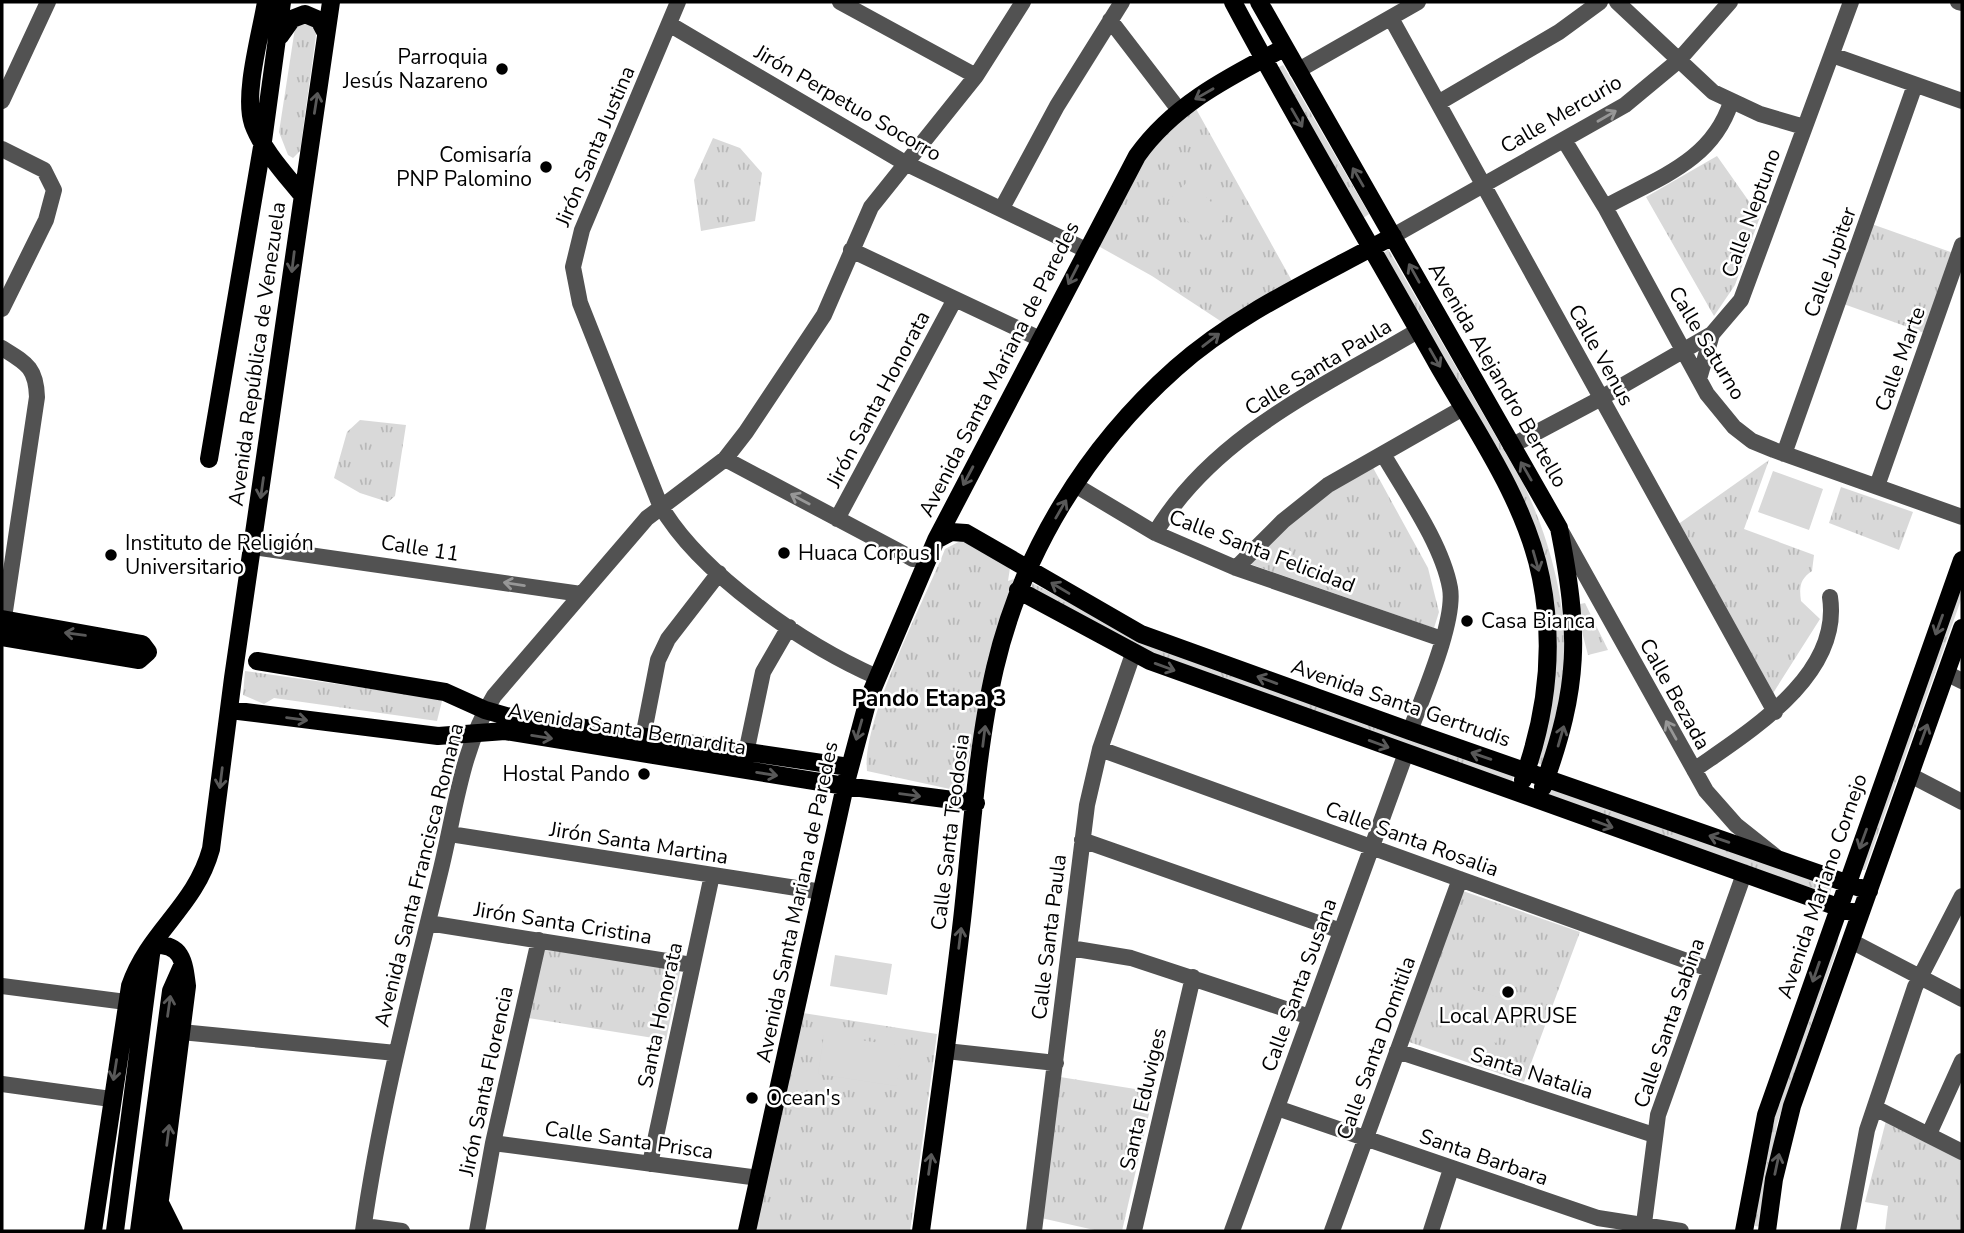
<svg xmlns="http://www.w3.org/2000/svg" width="1964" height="1233" font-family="'Nunito Sans',sans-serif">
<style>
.grass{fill:url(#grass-tufts)}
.pitch{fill:#d9d9d9}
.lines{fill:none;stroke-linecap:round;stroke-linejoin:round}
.minor{stroke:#525252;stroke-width:16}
.major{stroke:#000;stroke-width:18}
.oneway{stroke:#595959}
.oneway2{stroke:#979797}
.poi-dot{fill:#000;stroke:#fff;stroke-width:2.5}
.labels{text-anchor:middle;stroke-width:5;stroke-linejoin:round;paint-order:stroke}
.poi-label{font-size:21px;fill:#000;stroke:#fff;text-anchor:start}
.street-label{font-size:21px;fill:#000;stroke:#fff}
.neighbourhood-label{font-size:23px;font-weight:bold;fill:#000;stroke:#fff}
</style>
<defs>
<pattern id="grass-tufts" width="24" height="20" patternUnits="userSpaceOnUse" patternTransform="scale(1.75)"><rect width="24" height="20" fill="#d9d9d9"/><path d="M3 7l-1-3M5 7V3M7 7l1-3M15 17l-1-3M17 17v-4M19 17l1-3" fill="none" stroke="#b8b8b8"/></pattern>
</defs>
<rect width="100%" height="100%" fill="#fff"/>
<path class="grass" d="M 301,22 L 317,28 L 300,151 L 293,158 L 288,155 L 279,132 L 295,28 Z
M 1283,65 L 1369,214 L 1359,221 L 1275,69 Z
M 1195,107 L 1292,281 L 1222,322 L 1152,276 L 1100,247 L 1099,243 L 1147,155 L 1162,136 Z
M 713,138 L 740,148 L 762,173 L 755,221 L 701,231 L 694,180 Z
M 1717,156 L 1760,217 L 1735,285 L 1714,316 L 1646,197 Z
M 1866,222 L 1959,255 L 1930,335 L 1838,302 Z
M 1388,249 L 1524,485 C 1548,536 1564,593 1565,650 C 1566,689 1553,729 1542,765 L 1534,761 L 1543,729 L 1540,549 L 1380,257 Z
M 360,420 L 406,425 L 395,496 L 388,502 L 360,493 L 334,478 L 347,432 Z
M 1769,460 L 1744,529 L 1814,555 L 1812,571 C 1800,579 1799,587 1801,601 L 1820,619 L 1770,698 L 1677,525 Z
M 1371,464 L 1428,568 L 1439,612 L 1434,628 L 1250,564 L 1286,523 Z
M 1841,487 L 1913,512 L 1899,550 L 1829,523 Z
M 964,539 L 1010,568 L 1008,581 L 1014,579 L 992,644 L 964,786 L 950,789 L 867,771 C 862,719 924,602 945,549 Z
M 1962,560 L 1962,597 L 1865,870 L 1857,870 Z
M 1032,583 L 1151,644 L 1514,775 L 1511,785 L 1140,649 L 1031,593 Z
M 1585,603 L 1608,650 L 1588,655 L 1575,605 Z
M 245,671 L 436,698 L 442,701 L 437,721 L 274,698 L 264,704 L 243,695 Z
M 1555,788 L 1832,886 L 1830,894 L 1548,801 L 1548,793 Z
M 1463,891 L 1580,932 L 1524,1082 L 1409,1042 Z
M 1838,937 L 1838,946 L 1777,1124 L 1762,1227 L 1755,1226 L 1759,1153 Z
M 541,946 L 681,968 L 666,1040 L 522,1017 Z
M 803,1013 L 937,1034 L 910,1231 L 754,1231 Z
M 1060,1077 L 1154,1092 L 1122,1231 L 1099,1231 L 1041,1218 Z
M 1887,1117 L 1962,1157 L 1962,1231 L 1885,1231 L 1888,1206 L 1865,1202 Z"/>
<path class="pitch" d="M 1189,180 L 1226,217 L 1205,238 L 1168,202 Z
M 1773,471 L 1823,489 L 1809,530 L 1758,512 Z
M 835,955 L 892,964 L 887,995 L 830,986 Z
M 1472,989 L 1511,1001 L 1496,1043 L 1456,1027 Z
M 824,1035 L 902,1046 L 896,1086 L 818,1074 Z"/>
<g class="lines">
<path class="minor" d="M 678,2 L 582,230 L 573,267 L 580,303 L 660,505 C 700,574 804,645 877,677
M 840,2 L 976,76
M 1617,2 L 1713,92 L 1760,114 L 1804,127
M 1958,2 L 1962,3
M 1391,18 L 1775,712
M 1110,20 L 1179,110
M 669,24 L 905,163 L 1086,250
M 1832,55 L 1962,101
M 1297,71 L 1418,2
M 2,101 L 48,2
M 1438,103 L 1559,32 L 1600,2
M 1564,140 L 1605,207 L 1707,394 L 1734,427 L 1752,441 L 1774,450 L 1962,517
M 2,149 L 44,170 L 54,190 L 46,220 L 2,309
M 1605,207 C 1657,178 1712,162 1731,102
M 1002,208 L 1057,106 L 1122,2
M 1393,236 L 1625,105 L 1678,61 L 1730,2
M 851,250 L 1040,339
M 2,348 C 26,363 36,367 37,397 L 2,631
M 1699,379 L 1712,334
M 1511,446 L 1594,402 L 1712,334 L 1741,300 L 1851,2
M 1383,454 C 1405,492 1442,544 1450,588 C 1456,621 1422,698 1410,731
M 1784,454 L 1915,85
M 725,459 L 906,555 L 913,559 L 927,558
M 1075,485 L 1155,533 L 1236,568 L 1442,639
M 1877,486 L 1962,245
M 837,519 L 955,299
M 1155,533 C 1215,434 1323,387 1419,330
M 1562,533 L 1706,791 L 1736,825 L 1775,856
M 253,547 L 581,594
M 1236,568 L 1283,521 L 1328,485 L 1463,408
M 1946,673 L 1962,681
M 643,737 L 658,660 L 668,639 L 719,573
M 1100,749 L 1709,969
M 746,753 L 763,672 L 789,627
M 1694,770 C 1748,732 1842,676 1830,597
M 1910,775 L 1962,802
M 450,834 L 822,892
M 1082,840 L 1341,931
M 428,923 L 692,965
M 1851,941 L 1962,999
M 1070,948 L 1131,958 L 1310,1017
M 2,986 L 126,1002
M 181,1032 L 396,1053
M 946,1051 L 1056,1063
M 1397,1051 L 1654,1135
M 2,1084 L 111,1099
M 1277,1108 L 1598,1218 L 1681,1231
M 1875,1108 L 1962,1152
M 1929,1134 L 1962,1061
M 493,1143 L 759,1178
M 650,1164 L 712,875
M 364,1226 L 402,1231
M 363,1231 C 380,1110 411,992 440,873 C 455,813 461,749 494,696 L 647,518 L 725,459 L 746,432 L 824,315 L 871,207 L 976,76 L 1023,2
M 477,1231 L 493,1143 L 539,940
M 1034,1231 L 1087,805 L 1100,749 L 1133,654
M 1134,1231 L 1193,977
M 1232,1231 L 1406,753
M 1332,1231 L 1460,879
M 1431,1231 L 1451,1169
M 1643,1231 L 1658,1115 L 1744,874
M 1848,1231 L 1867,1130 L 1915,987 L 1962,896"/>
<path class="major" d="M 266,2 C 261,33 243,95 253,124 C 262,149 285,174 302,195
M 1233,2 C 1298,124 1370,244 1438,365 C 1476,431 1526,502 1541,578 C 1555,648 1547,714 1523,780
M 1259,2 L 1559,528 C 1580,634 1580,685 1543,787
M 280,36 L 292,19 L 305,14 L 319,20 L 326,33
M 209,459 L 263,141 L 282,2
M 936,540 L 951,532 L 966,533 L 1141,634 L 1410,731 L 1869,891
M 1018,590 L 1150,661 L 1860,915
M 2,619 L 142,644 L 148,652 L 139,660 L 2,637
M 257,661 L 445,692 L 485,710 L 510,717 L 849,767
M 230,710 L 438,736 L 505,731 L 845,786 L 976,803
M 152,945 C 182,943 184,961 187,986 L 156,1231
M 160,1203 L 174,1231
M 93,1231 L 130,986 C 149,931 195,907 211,849 L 233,678 L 331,2
M 115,1231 L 152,947
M 139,1231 L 171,991 L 183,964
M 747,1231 L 845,786 L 868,700 L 936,540 L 1137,156 C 1174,104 1229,77 1284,48
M 921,1231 C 935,1128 950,1024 962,920 C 971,839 977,746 995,668 C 1022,552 1087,447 1176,368 C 1239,312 1319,277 1393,236
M 1744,1231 L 1766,1115 L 1962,560
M 1767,1231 L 1774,1179 L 1792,1106 L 1962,628"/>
</g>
<defs><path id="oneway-shaft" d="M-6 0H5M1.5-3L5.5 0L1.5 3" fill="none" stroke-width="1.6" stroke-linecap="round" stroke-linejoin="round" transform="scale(1.75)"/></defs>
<g class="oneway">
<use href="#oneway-shaft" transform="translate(1204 94) rotate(150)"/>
<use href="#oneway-shaft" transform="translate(316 103) rotate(-81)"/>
<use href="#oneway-shaft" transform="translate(1297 118) rotate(60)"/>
<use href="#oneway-shaft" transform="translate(1358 177) rotate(-120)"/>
<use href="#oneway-shaft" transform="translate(293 262) rotate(97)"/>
<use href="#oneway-shaft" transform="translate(1414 273) rotate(-119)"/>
<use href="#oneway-shaft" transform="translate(1073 275) rotate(117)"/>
<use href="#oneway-shaft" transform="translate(1211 340) rotate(-38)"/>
<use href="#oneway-shaft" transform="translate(1435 358) rotate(60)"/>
<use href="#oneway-shaft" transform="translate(1526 471) rotate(-120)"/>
<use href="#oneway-shaft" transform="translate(968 476) rotate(118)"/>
<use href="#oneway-shaft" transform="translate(262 488) rotate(98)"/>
<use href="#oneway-shaft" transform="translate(1061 509) rotate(-60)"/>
<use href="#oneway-shaft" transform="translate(1536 561) rotate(74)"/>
<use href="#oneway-shaft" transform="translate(1060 588) rotate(-149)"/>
<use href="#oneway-shaft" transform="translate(1939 625) rotate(110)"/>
<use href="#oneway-shaft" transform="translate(75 634) rotate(-172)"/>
<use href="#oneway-shaft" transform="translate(1165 667) rotate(20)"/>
<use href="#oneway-shaft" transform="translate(1267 680) rotate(-160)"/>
<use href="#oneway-shaft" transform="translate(297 719) rotate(7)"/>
<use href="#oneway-shaft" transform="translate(859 730) rotate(106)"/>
<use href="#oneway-shaft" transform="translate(1924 734) rotate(-70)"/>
<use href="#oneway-shaft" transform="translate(984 736) rotate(-83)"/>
<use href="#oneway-shaft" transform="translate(1561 736) rotate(-74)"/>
<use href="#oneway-shaft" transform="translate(542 737) rotate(9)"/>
<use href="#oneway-shaft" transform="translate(1379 744) rotate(20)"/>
<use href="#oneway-shaft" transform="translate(1481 756) rotate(-161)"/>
<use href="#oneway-shaft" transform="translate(767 774) rotate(9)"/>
<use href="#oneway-shaft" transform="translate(221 778) rotate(97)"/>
<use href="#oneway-shaft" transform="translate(910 795) rotate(7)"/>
<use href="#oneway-shaft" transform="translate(1603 824) rotate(20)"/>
<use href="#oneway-shaft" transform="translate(1719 839) rotate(-161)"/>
<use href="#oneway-shaft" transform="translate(1863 839) rotate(110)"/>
<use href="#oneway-shaft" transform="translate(960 938) rotate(-83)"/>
<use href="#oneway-shaft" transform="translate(1816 972) rotate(109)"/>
<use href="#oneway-shaft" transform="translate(169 1006) rotate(-82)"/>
<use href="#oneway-shaft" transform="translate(115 1070) rotate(99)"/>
<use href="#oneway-shaft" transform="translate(168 1135) rotate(-83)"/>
<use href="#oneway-shaft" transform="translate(930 1164) rotate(-82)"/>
<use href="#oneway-shaft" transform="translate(1777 1164) rotate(-78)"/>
</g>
<g class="oneway2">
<use href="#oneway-shaft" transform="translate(1607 116) rotate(-30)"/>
<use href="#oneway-shaft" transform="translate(800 499) rotate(-152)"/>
<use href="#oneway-shaft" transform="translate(514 584) rotate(-171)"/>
<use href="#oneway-shaft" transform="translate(1671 730) rotate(-119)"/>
</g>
<g class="poi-dot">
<circle cx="502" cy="69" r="7"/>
<circle cx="546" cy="167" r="7"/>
<circle cx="784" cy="553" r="7"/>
<circle cx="111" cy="555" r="7"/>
<circle cx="1467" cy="621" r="7"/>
<circle cx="644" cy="774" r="7"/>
<circle cx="1508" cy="992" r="7"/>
<circle cx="752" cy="1098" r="7"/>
</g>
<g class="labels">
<g class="poi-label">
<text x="488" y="64" text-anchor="end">Parroquia<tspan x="488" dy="24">Jesús Nazareno</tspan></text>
<text x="532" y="162" text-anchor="end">Comisaría<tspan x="532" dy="24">PNP Palomino</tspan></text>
<text x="125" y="550">Instituto de Religión<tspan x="125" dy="24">Universitario</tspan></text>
<text x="798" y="560">Huaca Corpus I</text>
<text x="1481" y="628">Casa Bianca</text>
<text x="630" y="781" text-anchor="end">Hostal Pando</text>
<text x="1508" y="1023" text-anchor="middle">Local APRUSE</text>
<text x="766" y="1105">Ocean's</text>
</g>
<g class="street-label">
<text transform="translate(848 103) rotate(30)" y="7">Jirón Perpetuo Socorro</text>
<text transform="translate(1561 114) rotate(-30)" y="7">Calle Mercurio</text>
<text transform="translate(595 146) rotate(-67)" y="7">Jirón Santa Justina</text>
<text transform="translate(1751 213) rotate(-70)" y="7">Calle Neptuno</text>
<text transform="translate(1830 262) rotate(-70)" y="7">Calle Jupiter</text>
<text transform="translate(1707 343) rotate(59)" y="7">Calle Saturno</text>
<text transform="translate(257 354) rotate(-82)" y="7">Avenida República de Venezuela</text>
<text transform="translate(1601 355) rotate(61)" y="7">Calle Venus</text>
<text transform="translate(1900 359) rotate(-70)" y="7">Calle Marte</text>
<text transform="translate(1318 367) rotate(-31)" y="7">Calle Santa Paula</text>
<text transform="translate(999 369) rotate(-63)" y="7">Avenida Santa Mariana de Paredes</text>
<text transform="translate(1498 375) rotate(60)" y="7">Avenida Alejandro Bertello</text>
<text transform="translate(878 399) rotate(-62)" y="7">Jirón Santa Honorata</text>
<text transform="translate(420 548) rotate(9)" y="7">Calle 11</text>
<text transform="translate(1262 551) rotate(21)" y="7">Calle Santa Felicidad</text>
<text transform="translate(1675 694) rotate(61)" y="7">Calle Bezada</text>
<text transform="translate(1401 703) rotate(19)" y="7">Avenida Santa Gertrudis</text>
<text transform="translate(627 729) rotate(9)" y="7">Avenida Santa Bernardita</text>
<text transform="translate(950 832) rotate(-83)" y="7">Calle Santa Teodosia</text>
<text transform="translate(1412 839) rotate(20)" y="7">Calle Santa Rosalia</text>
<text transform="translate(639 843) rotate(9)" y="7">Jirón Santa Martina</text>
<text transform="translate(419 875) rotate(-76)" y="7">Avenida Santa Francisca Romana</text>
<text transform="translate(1822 886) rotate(-71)" y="7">Avenida Mariano Cornejo</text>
<text transform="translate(797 902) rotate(-78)" y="7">Avenida Santa Mariana de Paredes</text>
<text transform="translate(563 923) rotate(9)" y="7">Jirón Santa Cristina</text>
<text transform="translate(1049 937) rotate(-83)" y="7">Calle Santa Paula</text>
<text transform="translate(1299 985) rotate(-70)" y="7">Calle Santa Susana</text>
<text transform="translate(660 1015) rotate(-78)" y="7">Santa Honorata</text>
<text transform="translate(1669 1023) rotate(-71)" y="7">Calle Santa Sabina</text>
<text transform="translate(1376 1048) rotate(-70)" y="7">Calle Santa Domitila</text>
<text transform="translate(1532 1073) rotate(18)" y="7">Santa Natalia</text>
<text transform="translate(486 1081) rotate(-78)" y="7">Jirón Santa Florencia</text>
<text transform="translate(1143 1099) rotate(-77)" y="7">Santa Eduviges</text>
<text transform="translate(629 1140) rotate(8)" y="7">Calle Santa Prisca</text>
<text transform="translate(1484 1157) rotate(19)" y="7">Santa Barbara</text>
</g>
<g class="neighbourhood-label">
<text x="929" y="706">Pando Etapa 3</text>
</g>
</g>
<rect width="1964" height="1233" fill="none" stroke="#000000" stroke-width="7"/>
</svg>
